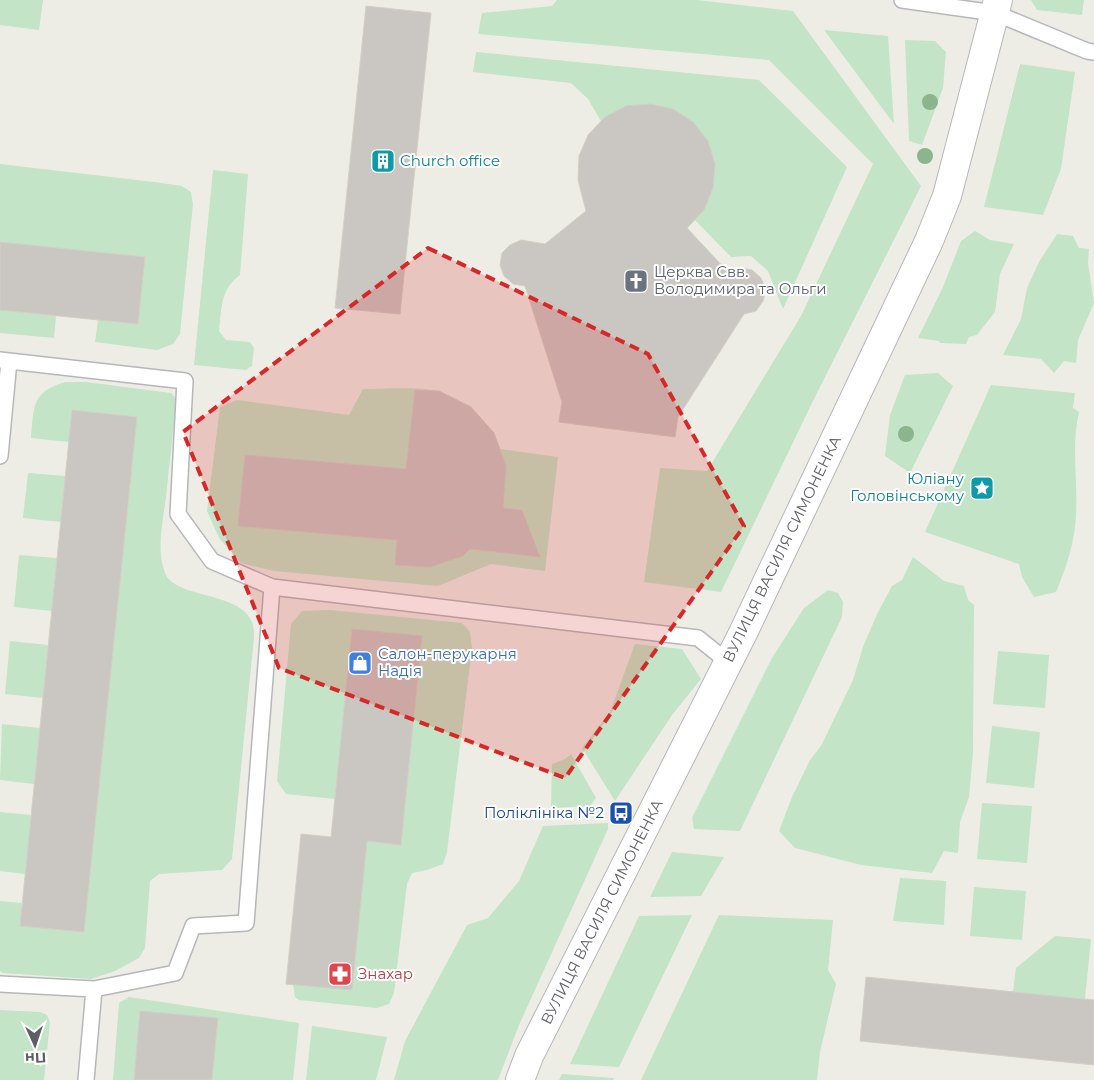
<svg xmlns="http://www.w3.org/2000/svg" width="1094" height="1080" font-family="Montserrat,sans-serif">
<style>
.green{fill:#c3e4c6}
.building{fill:#cac7c2;stroke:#d3cfc4}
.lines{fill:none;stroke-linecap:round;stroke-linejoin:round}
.service-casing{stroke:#b5b7bb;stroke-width:18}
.tertiary-casing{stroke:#b5b7bb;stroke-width:30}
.service{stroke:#fff;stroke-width:15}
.tertiary{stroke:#fff;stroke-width:28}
.tree{fill:#8cb48d}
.marked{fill:#d62828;fill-opacity:0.2;stroke:#d62828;stroke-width:4;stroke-dasharray:10 6;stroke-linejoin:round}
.labels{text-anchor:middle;stroke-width:4;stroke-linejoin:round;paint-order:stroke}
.culture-label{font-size:15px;fill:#0d838f;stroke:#fff;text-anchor:start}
.worship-label{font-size:15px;fill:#5b616d;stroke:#fff;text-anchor:start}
.street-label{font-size:15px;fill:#5d5f64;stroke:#fff}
.shop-label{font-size:15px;fill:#366cbe;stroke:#fff;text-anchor:start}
.transit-label{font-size:15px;fill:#164399;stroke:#fff;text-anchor:end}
.health-label{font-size:15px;fill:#be3a42;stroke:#fff;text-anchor:start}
</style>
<rect width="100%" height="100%" fill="#eeede5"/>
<path class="green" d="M 0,0 L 43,0 L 39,30 L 0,25 Z
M 557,0 L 697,0 L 793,11 L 921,186 L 812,403 L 721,592 L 644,582 L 660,468 L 707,471 L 801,316 L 873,164 L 769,60 L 478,34 L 482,13 L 552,6 Z
M 1031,0 L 1084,0 L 1082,15 L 1037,10 Z
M 824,30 L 888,36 L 894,124 Z
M 905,40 L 935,41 L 946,52 L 943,88 L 922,145 L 909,141 Z
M 476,52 L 759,80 L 847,167 L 783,309 L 768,271 L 751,256 L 731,257 L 605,128 L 588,99 L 571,83 L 473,72 Z
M 1020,64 L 1075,72 L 1061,169 L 1043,215 L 984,207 Z
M 0,164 L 154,182 L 182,186 L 191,192 L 193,204 L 180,334 L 173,344 L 157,350 L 95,342 L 98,320 L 138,324 L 145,257 L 0,242 Z
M 213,170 L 248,174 L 240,275 C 220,290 222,307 219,331 L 226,340 L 250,342 L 254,348 L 252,366 L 246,370 L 194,365 Z
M 975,231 L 990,240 L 1014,244 L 1000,274 L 995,312 L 977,335 L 969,337 L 966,344 L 940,343 L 939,341 L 918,338 L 943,287 L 961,241 Z
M 1057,234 L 1073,236 L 1079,248 L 1089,249 L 1088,263 L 1094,303 L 1078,340 L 1076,363 L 1064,361 L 1054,373 L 1041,359 L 1003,355 L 1021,319 L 1027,288 L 1039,262 Z
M 0,310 L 56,316 L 54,338 L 0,333 Z
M 938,373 L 953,386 L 910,473 L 885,456 L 890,415 L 905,375 Z
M 65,382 L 86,382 L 171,393 L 176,398 C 174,431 169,464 166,497 C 163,521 156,550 165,573 C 175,599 240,591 252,622 C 254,626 254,633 254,637 L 232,859 L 222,870 L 159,874 L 150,881 L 145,948 L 139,958 L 115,971 L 91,979 L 3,973 L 0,971 L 0,901 L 22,903 L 20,926 L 84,932 L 137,417 L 73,410 L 69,442 L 31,438 C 34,407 31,392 65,382 Z
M 991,385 L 1075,393 L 1073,408 L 1079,412 C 1071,446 1078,480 1076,515 C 1075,542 1066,568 1056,592 L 1034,597 L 1022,577 L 1019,564 L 925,532 Z
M 363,389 C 382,389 424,386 440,392 C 468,402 490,421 500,449 L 558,457 L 545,571 L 491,564 L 438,586 L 274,571 L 241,563 L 219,538 L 207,511 L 220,407 L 237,400 L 349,415 Z
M 28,473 L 66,476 L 61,522 L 23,518 Z
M 19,555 L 57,558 L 52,611 L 14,607 Z
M 913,557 L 944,581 L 964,586 L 968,600 L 974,605 L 973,752 L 969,797 L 960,822 L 958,853 L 944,851 L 932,873 L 861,865 L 795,848 L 779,831 L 792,797 L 810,760 L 821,746 L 853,680 L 863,647 L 877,614 L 892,586 L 902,580 Z
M 828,590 L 838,593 L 843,602 L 842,617 L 740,831 L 694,829 L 692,818 L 772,658 L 804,608 Z
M 330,610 L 462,623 L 470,632 L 472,648 L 447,852 L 443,864 L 427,870 L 412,873 L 407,884 L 394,993 L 389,1004 L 377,1008 L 299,1000 L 295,997 L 293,984 L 352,989 L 367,841 L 401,845 L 422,636 L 352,629 L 335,799 L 286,794 L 277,781 L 291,624 L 302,611 Z
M 10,641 L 48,645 L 43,698 L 5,694 Z
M 635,644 L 682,649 L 701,679 L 672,715 L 615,801 L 582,748 L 610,712 Z
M 998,651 L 1049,655 L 1045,708 L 993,704 Z
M 2,724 L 40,728 L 34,784 L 0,780 Z
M 992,726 L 1040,732 L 1034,788 L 986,783 Z
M 571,754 L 596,798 L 590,806 L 551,808 L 552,764 L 565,759 Z
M 982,803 L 1032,806 L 1027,863 L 977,859 Z
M 0,812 L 31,815 L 25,874 L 0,871 Z
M 608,823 L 608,829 L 519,1025 L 498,1080 L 394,1080 L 405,1041 L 467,925 L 488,918 L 519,881 L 543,826 Z
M 672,852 L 724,857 L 701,896 L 650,897 Z
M 900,878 L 946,881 L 944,925 L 893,921 Z
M 974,887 L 1026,891 L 1022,940 L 970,936 Z
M 692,915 L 619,1067 L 570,1064 L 639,916 Z
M 719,915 L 833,920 L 828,970 L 836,984 L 820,1052 L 817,1080 L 641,1080 Z
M 1055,936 L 1091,939 L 1085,999 L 1013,992 L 1016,968 Z
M 129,997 L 299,1023 L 293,1080 L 212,1080 L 218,1018 L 134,1080 L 113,1080 L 119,1003 Z
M 0,1010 L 40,1012 L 47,1015 L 50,1022 L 44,1080 L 0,1080 Z
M 312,1026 L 387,1037 L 376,1080 L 306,1080 Z
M 562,1074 L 614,1078 L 613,1080 L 559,1080 Z"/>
<path class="building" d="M 366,6 L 431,13 L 400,314 L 335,308 Z
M 650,104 L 673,109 L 693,122 L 708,141 L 715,164 L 713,188 L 704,210 L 687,228 L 729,273 L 740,268 L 752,270 L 761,278 L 766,290 L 763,301 L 756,311 L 744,314 L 678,417 L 675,437 L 559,422 L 562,402 L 525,286 L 513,284 L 504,276 L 500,265 L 502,253 L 510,245 L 521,240 L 545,244 L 586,211 L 578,180 L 579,156 L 588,135 L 605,117 L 626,106 Z
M 0,242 L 145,257 L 138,324 L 0,310 Z
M 415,390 L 439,391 L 471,407 L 494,433 L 506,466 L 503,508 L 522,510 L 540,557 L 470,549 L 463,556 L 430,567 L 395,565 L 397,540 L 238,526 L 245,455 L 406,469 Z
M 72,410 L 137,417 L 84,932 L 20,926 Z
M 352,629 L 422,636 L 401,845 L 367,841 L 352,990 L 286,984 L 301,834 L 331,837 Z
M 866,977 L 1094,1000 L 1094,1065 L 860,1041 Z
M 140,1011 L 218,1018 L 212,1080 L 134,1080 Z"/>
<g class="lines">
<g class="service-casing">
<path id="service" d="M 902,0 L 995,13 L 1087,51 L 1094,52
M 0,360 L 185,381 L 178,514 L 212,561 L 272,587 L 698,638 L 728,662
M 0,456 L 9,361
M 0,984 L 94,989 L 86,1080
M 94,989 L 175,973 L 193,926 L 246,923 L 272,587"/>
</g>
<g class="tertiary-casing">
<path id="tertiary" d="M 520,1080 L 529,1056 L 743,633 L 929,241 L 947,196 L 998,0"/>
</g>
<use href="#service" class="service"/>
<use href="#tertiary" class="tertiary"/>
</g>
<g class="tree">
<circle cx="930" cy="102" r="8"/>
<circle cx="925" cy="156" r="8"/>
<circle cx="906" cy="434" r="8"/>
</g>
<path class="marked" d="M 428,248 L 648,354 L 744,526 L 565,778 L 279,668 L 183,432 Z"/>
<defs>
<g id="building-square" transform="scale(1.25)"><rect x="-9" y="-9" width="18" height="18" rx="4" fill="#0f9aa8" stroke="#fff"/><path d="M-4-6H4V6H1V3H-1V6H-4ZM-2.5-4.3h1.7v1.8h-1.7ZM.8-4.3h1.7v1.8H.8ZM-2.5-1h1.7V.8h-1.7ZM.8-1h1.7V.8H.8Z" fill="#fff"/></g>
<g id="church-square" transform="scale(1.25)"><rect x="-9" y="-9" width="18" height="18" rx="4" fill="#6b7280" stroke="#fff"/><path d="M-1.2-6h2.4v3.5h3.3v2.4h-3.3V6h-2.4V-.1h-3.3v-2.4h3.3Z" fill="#fff"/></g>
<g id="sight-square" transform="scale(1.25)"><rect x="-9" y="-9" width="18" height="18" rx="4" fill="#0f9aa8" stroke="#fff"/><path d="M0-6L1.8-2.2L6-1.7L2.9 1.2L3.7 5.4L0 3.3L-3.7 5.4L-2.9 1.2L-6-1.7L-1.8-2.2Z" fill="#fff"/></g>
<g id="shop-square" transform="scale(1.25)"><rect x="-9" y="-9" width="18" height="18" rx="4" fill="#3f7fe0" stroke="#fff"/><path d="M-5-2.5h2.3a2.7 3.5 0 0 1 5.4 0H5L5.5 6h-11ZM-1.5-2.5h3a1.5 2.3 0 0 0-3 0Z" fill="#fff"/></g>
<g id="bus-square" transform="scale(1.25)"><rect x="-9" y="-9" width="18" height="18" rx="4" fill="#1a4fb4" stroke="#fff"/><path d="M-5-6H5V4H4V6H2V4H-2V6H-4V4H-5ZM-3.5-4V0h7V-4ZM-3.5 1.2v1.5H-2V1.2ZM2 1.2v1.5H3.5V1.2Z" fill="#fff"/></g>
<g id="pharmacy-square" transform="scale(1.25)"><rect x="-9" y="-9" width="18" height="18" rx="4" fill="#e0444e" stroke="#fff"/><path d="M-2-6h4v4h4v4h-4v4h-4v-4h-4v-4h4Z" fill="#fff"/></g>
</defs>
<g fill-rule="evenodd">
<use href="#building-square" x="383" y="161"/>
<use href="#church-square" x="636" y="281"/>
<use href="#sight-square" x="982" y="488"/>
<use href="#shop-square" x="360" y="663"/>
<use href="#bus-square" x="621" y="813"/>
<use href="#pharmacy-square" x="340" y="974"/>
</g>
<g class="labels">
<g class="culture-label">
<text x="400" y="166">Church office</text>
<text x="964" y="484" text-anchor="end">Юліану<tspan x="964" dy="17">Головінському</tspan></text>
</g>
<g class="worship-label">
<text x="654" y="277">Церква Свв.<tspan x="654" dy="17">Володимира та Ольги</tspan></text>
</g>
<g class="street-label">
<text transform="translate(782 549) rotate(-64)" y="5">ВУЛИЦЯ ВАСИЛЯ СИМОНЕНКА</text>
<text transform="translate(602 912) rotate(-63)" y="5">ВУЛИЦЯ ВАСИЛЯ СИМОНЕНКА</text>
</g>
<g class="shop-label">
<text x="378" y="659">Салон-перукарня<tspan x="378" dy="17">Надія</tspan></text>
</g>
<g class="transit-label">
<text x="604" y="818">Поліклініка №2</text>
</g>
<g class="health-label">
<text x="358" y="979">Знахар</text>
</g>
</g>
<g transform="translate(35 1045) rotate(177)" stroke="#ffffff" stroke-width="4" paint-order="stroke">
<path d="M0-4L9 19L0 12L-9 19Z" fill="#5d5f64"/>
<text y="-8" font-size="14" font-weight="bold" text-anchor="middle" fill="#5d5f64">Пн</text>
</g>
</svg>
